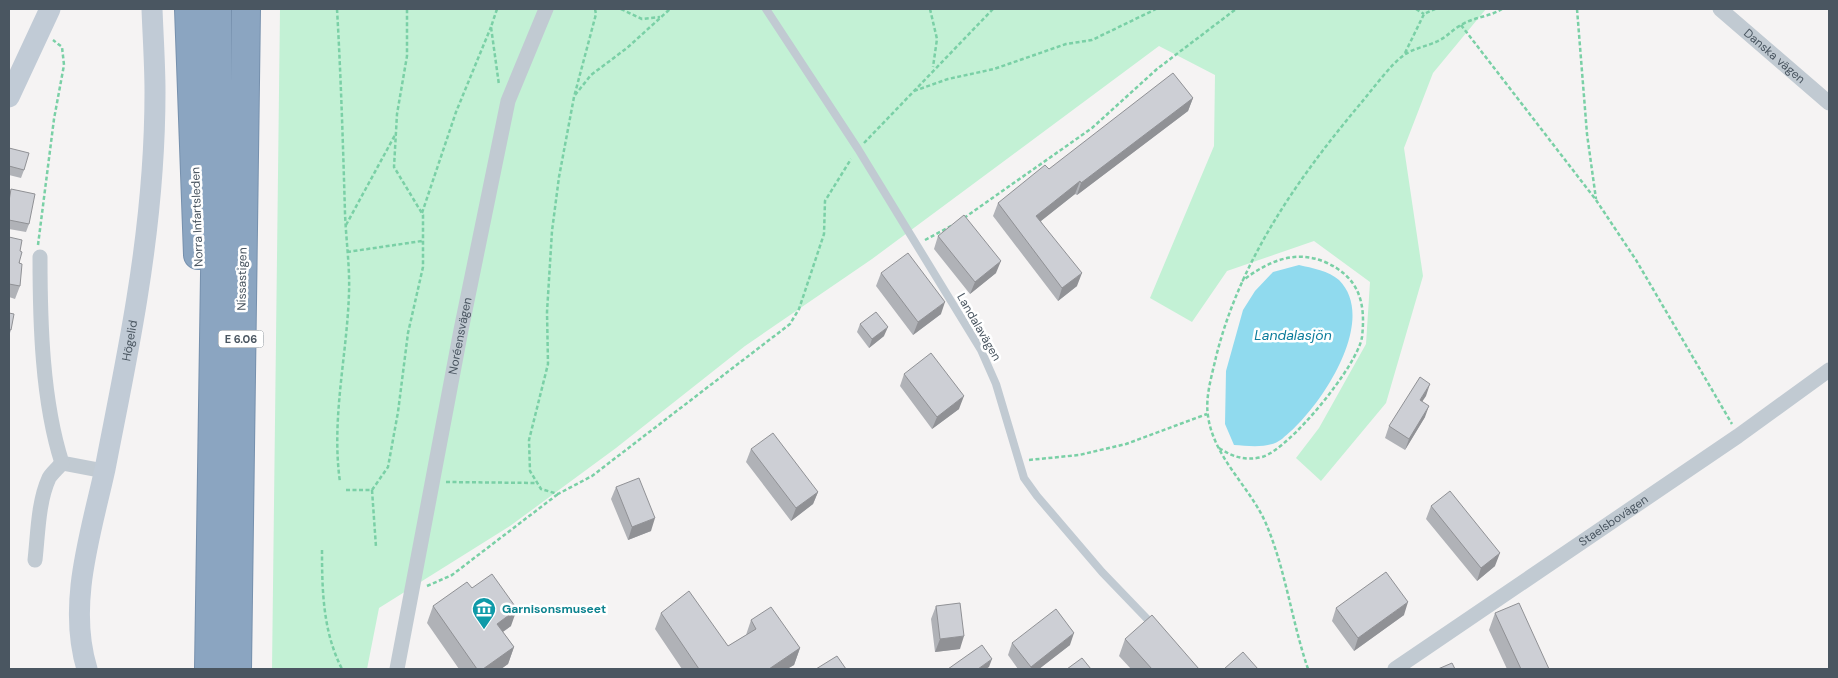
<svg xmlns="http://www.w3.org/2000/svg" width="1838" height="678" font-family="'DM Sans',sans-serif">
<style>
.green{fill:#c3f1d5}
.water{fill:#90daee}
.lines{fill:none;stroke-linecap:round;stroke-linejoin:round}
.highway-casing{stroke:#7690ad;stroke-width:30}
.path{stroke:#7ad0a6;stroke-width:2.5;stroke-dasharray:4 2.5;stroke-linecap:butt}
.lane{stroke:#c1cad2;stroke-width:8}
.street{stroke:#c1cad2;stroke-width:15}
.secondary{stroke:#c1cbd6;stroke-width:21}
.highway{stroke:#8ba5c1;stroke-width:28}
.wall{fill:#b0b2b7}
.shaded-wall{fill:#909195}
.building{fill:#cdcfd5;stroke:#909195}
.labels{text-anchor:middle;stroke-width:5;stroke-linejoin:round;paint-order:stroke}
.shield{fill:#fff;stroke:#808990;stroke-width:1}
.shield-label{font-size:11px;font-weight:bold;fill:#4a5661}
.street-label{font-size:12px;fill:#4a5661;stroke:#fff}
.culture-label{font-size:12px;font-weight:bold;fill:#0d838f;stroke:#fff;text-anchor:start}
.water-label{font-size:14px;font-style:italic;fill:#0c7c9b;stroke:#fff}
</style>
<rect width="100%" height="100%" fill="#f5f3f3"/>
<path class="green" d="M 280,9 L 1486,9 L 1433,73 L 1404,148 L 1423,276 L 1386,403 L 1321,481 L 1296,458 L 1319,428 L 1366,344 L 1370,282 L 1314,241 L 1227,271 L 1192,322 L 1150,298 L 1214,146 L 1215,75 L 1159,46 L 872,259 L 745,346 L 616,448 L 510,526 L 379,608 L 367,669 L 272,669 Z"/>
<path class="water" d="M 1299,265 C 1312,268 1329,271 1339,280 C 1380,321 1318,412 1282,439 C 1269,449 1249,446 1234,445 L 1225,424 L 1226,371 L 1243,310 L 1255,291 L 1273,272 Z"/>
<g class="lines">
<g class="highway-casing">
<path id="highway" d="M 189,9 L 198,255
M 209,669 L 217,143 L 217,9
M 237,669 L 246,9"/>
</g>
<path class="path" d="M 337,9 C 341,78 343,145 345,213 C 346,240 350,267 349,293 C 347,356 331,419 340,482
M 497,9 L 491,27 L 499,85
M 595,9 L 596,14 L 574,97 L 559,177 L 552,231 L 547,312 L 548,364 L 529,440 L 530,471 L 541,489 L 558,494 L 592,476 L 790,324 L 799,309 L 824,234 L 825,201 L 851,159
M 621,9 L 642,19 L 660,17
M 930,9 L 937,39 L 933,67
M 1416,9 L 1424,14
M 1577,9 L 1587,134 L 1596,199
M 1461,25 L 1596,200 L 1636,260 L 1732,424
M 1405,53 L 1424,14 L 1435,9
M 914,91 L 948,79 L 994,69 L 1066,44 L 1092,40 L 1156,9
M 575,95 L 591,75 L 627,48 L 670,9
M 864,143 L 993,9
M 422,213 L 456,112 L 491,27
M 964,218 L 1092,128 L 1157,69 L 1236,9
M 346,225 L 395,135
M 925,240 L 953,225
M 38,245 L 54,119 L 64,65 L 62,47 L 53,40
M 347,252 L 422,241
M 1219,448 C 1233,457 1245,461 1262,457 C 1290,449 1358,365 1362,337 C 1366,302 1359,277 1325,262 C 1294,249 1267,262 1242,281
M 1029,460 L 1079,455 L 1126,444 L 1207,414
M 446,482 L 537,483
M 346,490 L 372,490 L 388,467 L 398,412 L 408,333 L 423,267 L 423,215 L 394,167 L 397,114 L 407,56 L 407,9
M 372,490 L 376,547
M 322,550 C 322,591 323,632 342,669
M 427,586 L 452,575 L 558,494
M 1308,669 C 1292,622 1286,572 1267,526 C 1251,487 1214,459 1208,416 C 1205,397 1212,375 1216,357 C 1240,260 1298,178 1361,103 C 1372,90 1391,64 1404,55 C 1414,48 1428,46 1438,41 C 1447,37 1453,29 1461,25 C 1474,17 1489,17 1502,9"/>
<path class="lane" d="M 766,9 L 858,149 L 981,350 L 996,384 L 1024,478 L 1037,496 L 1102,572 L 1153,625"/>
<g class="street">
<path id="s1" d="M 1720,9 L 1829,103"/>
<path d="M 40,257 C 40,322 42,401 62,463 L 104,471"/>
<path d="M 35,560 C 38,534 38,502 49,478 C 52,473 58,468 62,463"/>
<path id="s2" d="M 397,669 L 461,330 L 508,101 L 546,9"/>
<path id="s3" d="M 1395,669 L 1738,436 L 1829,370"/>
</g>
<g class="secondary">
<path d="M 9,97 L 50,9"/>
<path id="s4" d="M 87,669 C 67,604 91,533 105,469 C 116,412 128,355 137,298 C 148,230 155,160 155,92 C 155,64 153,36 152,9"/>
</g>
<use href="#highway" class="highway"/>
</g>
<path class="wall" d="M 1193,98 L 1188,111 L 1077,195 L 1075,194 L 1041,221 L 1077,286 L 1058,301 L 993,216 L 998,203 L 1049,169 Z
M 9,149 L 24,170 L 21,178 L 9,175 Z
M 11,189 L 29,224 L 26,232 L 9,229 L 9,195 Z
M 938,236 L 996,273 L 970,294 L 934,249 Z
M 9,237 L 20,251 L 20,286 L 15,299 L 9,297 Z
M 881,273 L 941,314 L 913,335 L 876,286 Z
M 9,313 L 11,330 L 9,336 Z
M 860,324 L 884,336 L 869,348 L 857,332 Z
M 904,374 L 959,409 L 932,429 L 900,386 Z
M 1426,396 L 1422,401 L 1425,417 L 1405,450 L 1385,438 L 1389,426 Z
M 751,449 L 818,492 L 813,504 L 791,521 L 746,462 Z
M 616,487 L 651,531 L 628,540 L 611,499 Z
M 1431,506 L 1495,566 L 1477,581 L 1426,519 Z
M 472,588 L 511,626 L 503,632 L 514,647 L 508,664 L 501,669 L 459,669 L 427,623 L 433,606 Z
M 936,606 L 960,649 L 935,652 L 931,619 Z
M 1336,608 L 1404,615 L 1354,651 L 1332,621 Z
M 661,613 L 728,646 L 746,635 L 751,620 L 800,648 L 794,665 L 787,669 L 682,669 L 655,629 Z
M 1495,613 L 1549,669 L 1507,669 L 1489,630 Z
M 1125,639 L 1199,669 L 1131,669 L 1119,656 Z
M 1012,643 L 1070,645 L 1039,669 L 1018,669 L 1008,655 Z"/>
<path class="shaded-wall" d="M 1193,98 L 1188,111 L 1077,195 L 1081,183 Z
M 1080,181 L 1075,194 L 1032,228 L 1036,216 Z
M 1001,261 L 996,273 L 970,294 L 975,282 Z
M 1082,273 L 1077,286 L 1058,301 L 1062,288 Z
M 945,302 L 941,314 L 913,335 L 918,322 Z
M 888,327 L 884,336 L 869,348 L 872,339 Z
M 1430,384 L 1426,396 L 1415,412 L 1420,400 Z
M 964,396 L 959,409 L 932,429 L 937,417 Z
M 1429,406 L 1425,417 L 1405,450 L 1409,439 Z
M 818,492 L 813,504 L 791,521 L 796,508 Z
M 655,518 L 651,531 L 628,540 L 632,527 Z
M 1500,553 L 1495,566 L 1477,581 L 1481,568 Z
M 1408,602 L 1404,615 L 1354,651 L 1358,638 Z
M 517,609 L 511,626 L 491,640 L 497,624 Z
M 1074,633 L 1070,645 L 1039,669 L 1030,669 L 1031,667 Z
M 964,636 L 960,649 L 935,652 L 940,639 Z
M 514,647 L 508,664 L 501,669 L 483,669 Z
M 800,648 L 794,665 L 787,669 L 769,669 Z
M 992,659 L 989,667 L 986,669 L 978,669 Z"/>
<path class="building" d="M 1173,73 L 1193,98 L 1081,183 L 1080,181 L 1036,216 L 1082,273 L 1062,288 L 998,203 L 1045,165 L 1049,169 Z
M 9,148 L 29,153 L 24,170 L 9,166 Z
M 11,189 L 35,194 L 29,224 L 9,220 L 9,201 Z
M 964,215 L 1001,261 L 975,282 L 938,236 Z
M 9,237 L 22,240 L 20,251 L 22,252 L 19,263 L 22,264 L 20,286 L 9,284 Z
M 908,253 L 945,302 L 918,322 L 881,273 Z
M 876,312 L 888,327 L 872,339 L 860,324 Z
M 9,313 L 14,314 L 11,330 L 9,329 Z
M 931,353 L 964,396 L 937,417 L 904,374 Z
M 1420,377 L 1430,384 L 1420,400 L 1429,406 L 1409,439 L 1389,426 Z
M 773,433 L 818,492 L 796,508 L 751,449 Z
M 639,478 L 655,518 L 632,527 L 616,487 Z
M 1450,491 L 1500,553 L 1481,568 L 1431,506 Z
M 1386,572 L 1408,602 L 1358,638 L 1336,608 Z
M 492,574 L 517,609 L 497,624 L 514,647 L 483,669 L 477,669 L 433,606 L 467,582 L 472,588 Z
M 689,591 L 728,646 L 756,629 L 751,620 L 771,607 L 800,648 L 769,669 L 699,669 L 661,613 Z
M 960,603 L 964,636 L 940,639 L 936,606 Z
M 1519,603 L 1549,669 L 1521,669 L 1495,613 Z
M 1056,609 L 1074,633 L 1031,667 L 1012,643 Z
M 1152,615 L 1199,669 L 1152,669 L 1125,639 Z
M 982,645 L 992,659 L 978,669 L 948,669 Z
M 1243,652 L 1258,669 L 1224,669 Z
M 837,656 L 846,669 L 816,669 Z
M 1082,658 L 1091,669 L 1067,669 Z
M 1452,663 L 1455,669 L 1438,669 Z"/>
<defs>
<g id="museum-pin" transform="scale(1.25)"><path d="M0 17L-7.5 6A9.5 9.5 0 1 1 7.5 6Z" fill="#0f9aa8" stroke="#fff"/><path d="M0-6L6-3V-2H-6V-3ZM-5-1h2V3h-2ZM-1-1h2V3h-2ZM3-1h2V3H3ZM-6 4H6V6H-6Z" fill="#fff"/></g>
</defs>
<g fill-rule="evenodd">
<use href="#museum-pin" x="484" y="609"/>
</g>
<g class="labels">
<rect class="shield" x="218.5" y="330.5" width="45" height="17" rx="4"/>
<g class="shield-label">
<text x="241" y="343">E 6.06</text>
</g>
<g class="street-label">
<text dy="4" stroke="none"><textPath href="#s1" startOffset="72">Danska vägen</textPath></text>
<text transform="translate(197 217) rotate(-92)" y="4">Norra Infartsleden</text>
<text transform="translate(242 279) rotate(-89)" y="4">Nissastigen</text>
<text transform="translate(979 327) rotate(60)" y="4">Landalavägen</text>
<text dy="4" stroke="none"><textPath href="#s2" startOffset="339">Noréensvägen</textPath></text>
<text dy="4" stroke="none"><textPath href="#s4" startOffset="334">Högelid</textPath></text>
<text dy="4" stroke="none"><textPath href="#s3" startOffset="264">Staelsbovägen</textPath></text>
</g>
<g class="culture-label">
<text x="502" y="613">Garnisonsmuseet</text>
</g>
<g class="water-label">
<text x="1293" y="340">Landalasjön</text>
</g>
</g>
<rect width="1838" height="678" fill="none" stroke="#4a5661" stroke-width="20"/>
</svg>
